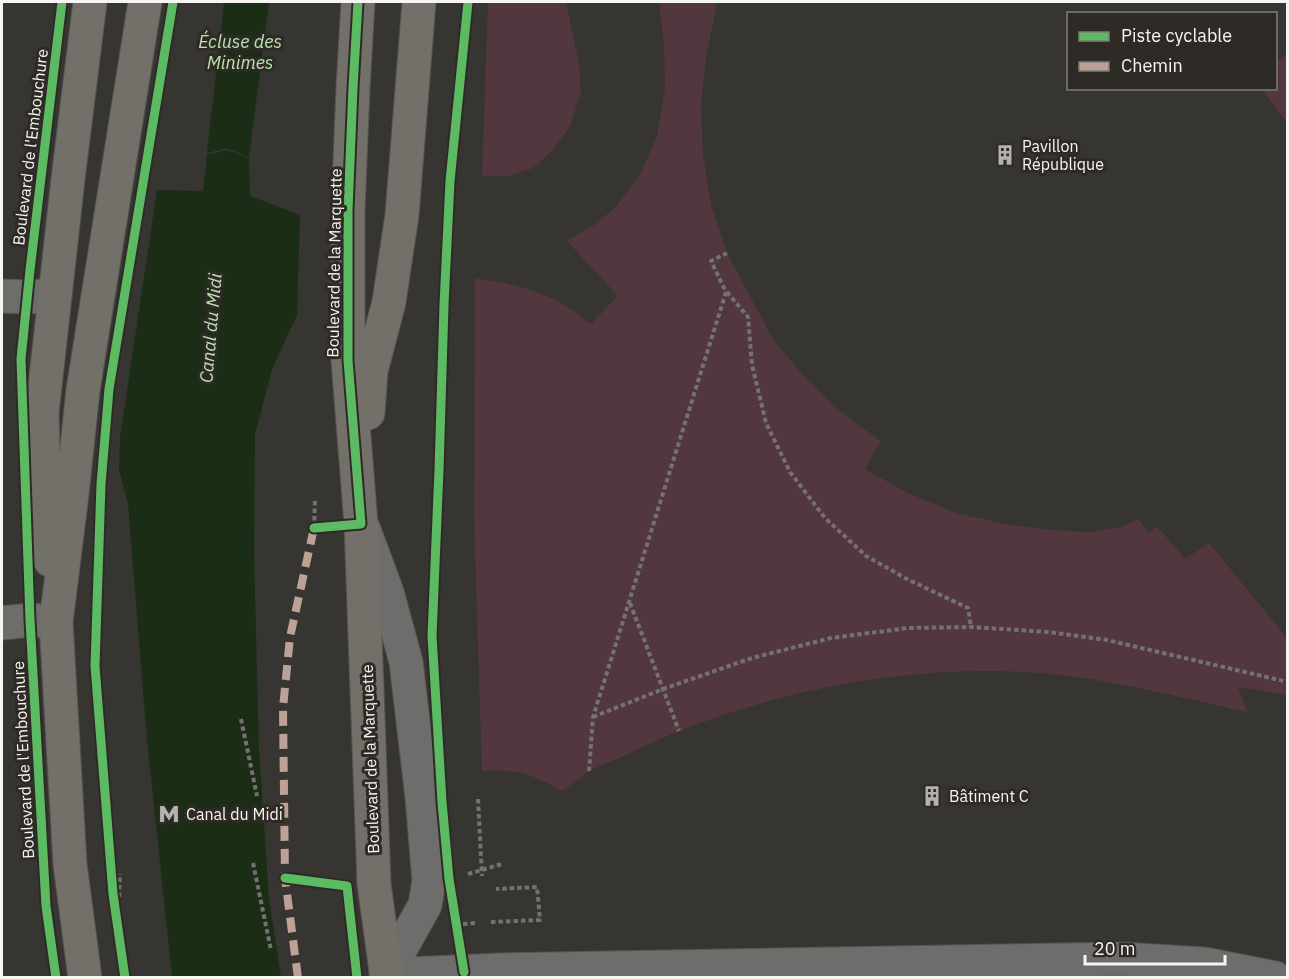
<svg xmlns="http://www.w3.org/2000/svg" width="1289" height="979" font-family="'IBM Plex Sans',sans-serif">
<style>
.green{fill:#52373e}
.water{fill:#1c2d15}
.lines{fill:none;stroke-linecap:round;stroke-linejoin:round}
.minor-casing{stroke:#565452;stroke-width:35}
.major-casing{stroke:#565452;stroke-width:35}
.path{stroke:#737271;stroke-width:4;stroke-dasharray:4.5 3;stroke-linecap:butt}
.minor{stroke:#6f6d6c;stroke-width:33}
.major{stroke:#73706a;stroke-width:33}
.quiet{stroke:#bda197;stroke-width:8;stroke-dasharray:15 8;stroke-linecap:butt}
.cycleway-casing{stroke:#2e2b27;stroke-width:13}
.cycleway{stroke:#5cba63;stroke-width:9}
.labels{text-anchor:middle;stroke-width:6;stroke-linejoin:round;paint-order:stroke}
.poi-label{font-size:16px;fill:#f7f5f2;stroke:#2e2b27;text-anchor:start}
.street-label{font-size:16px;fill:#f7f5f2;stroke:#2e2b27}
.water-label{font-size:18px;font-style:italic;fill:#bbe3ae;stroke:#2e2b27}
</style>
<rect width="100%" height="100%" fill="#373532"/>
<path class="green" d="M 488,2 L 566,2 L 579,64 L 581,92 L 570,126 L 552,151 L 533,168 L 509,176 L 482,176 Z
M 659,2 L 714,2 L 717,5 L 706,56 L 701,105 L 703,155 L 711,205 L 727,253 L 773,339 L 805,378 L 841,412 L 881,441 L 865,469 L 906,492 L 956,513 L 1005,524 L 1051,530 L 1091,532 L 1121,527 L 1138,519 L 1149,533 L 1157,526 L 1185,559 L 1209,543 L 1287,638 L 1287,695 L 1238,687 L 1247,712 C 1174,696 1100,676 1025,672 C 900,666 772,691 658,740 C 643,747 628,754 612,761 C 604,764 595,768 588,772 C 579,778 571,785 562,791 C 534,774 515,769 482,771 L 474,519 L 475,278 C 508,283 539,289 568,307 C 576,311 583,318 591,324 L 618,296 L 567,241 L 594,225 L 615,208 L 639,177 L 657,136 L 665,89 L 664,43 Z
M 1287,53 L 1287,122 L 1261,89 L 1276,88 L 1276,63 Z"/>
<path class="water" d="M 224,2 L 269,2 L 249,157 L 227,148 L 207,153 Z
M 227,150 L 249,158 L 250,196 L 300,215 L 297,315 L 272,369 L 255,435 L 254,552 L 259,749 L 269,899 L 281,977 L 172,977 L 146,729 L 128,504 L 119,470 L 120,437 L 157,190 L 203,191 L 207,155 Z"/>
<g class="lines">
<g class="minor-casing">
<path id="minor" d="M 2,296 L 28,297 L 55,295
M 364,530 L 387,592 L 406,662 L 422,797 L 429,881 L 425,905 L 386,975
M 2,623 L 30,620 L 56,622
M 386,975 L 500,970 L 1122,959 L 1204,964 L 1275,978"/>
</g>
<g class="major-casing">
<path id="major" d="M 358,2 L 353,88 L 348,210 L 348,360 L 361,524 L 374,884 L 387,978
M 368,413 L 371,371 L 389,302 L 402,215 L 419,2
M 50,560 L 44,491 L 42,413 L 68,179 L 90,2
M 85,978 L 70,864 L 56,622 L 72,494 L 83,390 L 145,2"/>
</g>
<path class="path" d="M 727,292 L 748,317 L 752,365 L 766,423 L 790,472 L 825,518 L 866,556 L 907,579 L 968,608 L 971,627
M 314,528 L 315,500
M 630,603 L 679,731
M 593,717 L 663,689 L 752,658 L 831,638 L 908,628 L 971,627 L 1048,632 L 1107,640 L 1288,682
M 241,719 L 257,796
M 589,771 L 593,717 L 726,292 L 711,261 L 727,253
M 478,799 L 482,876
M 253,863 L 271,950
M 468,874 L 502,864
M 119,897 L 120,874
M 491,922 L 540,920 L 537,887 L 496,889
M 463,924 L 476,923"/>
<use href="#minor" class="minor"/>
<use href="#major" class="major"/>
<path class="quiet" d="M 298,978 L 285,878 L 283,708 L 290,637 L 314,528"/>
<g class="cycleway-casing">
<path id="cycleway" d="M 314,528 L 361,524 L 348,360 L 348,210 L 353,88 L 358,2
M 285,878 L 347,886 L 357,978
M 464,972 L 449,879 L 442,802 L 432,636 L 439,470 L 444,305 L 450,181 L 468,2
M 56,978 L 46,906 L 30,620 L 21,359 L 30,270 L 62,2
M 125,978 L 113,894 L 95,666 L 101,484 L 109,389 L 173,2"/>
</g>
<use href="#cycleway" class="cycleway"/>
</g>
<defs>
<g id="building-bare" transform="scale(1.62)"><path d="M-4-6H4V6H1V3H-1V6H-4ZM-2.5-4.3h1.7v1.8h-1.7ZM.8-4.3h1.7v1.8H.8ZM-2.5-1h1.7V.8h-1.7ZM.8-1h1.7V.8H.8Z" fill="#b4b2af" stroke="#2e2b27" stroke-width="2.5" paint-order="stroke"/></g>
<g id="metro-bare" transform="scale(1.62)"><path d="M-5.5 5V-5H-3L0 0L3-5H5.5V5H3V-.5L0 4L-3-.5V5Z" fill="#b4b2af" stroke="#2e2b27" stroke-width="2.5" paint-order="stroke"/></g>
</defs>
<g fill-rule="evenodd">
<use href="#building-bare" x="1005" y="155"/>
<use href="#building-bare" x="932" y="796"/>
<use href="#metro-bare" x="169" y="814"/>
</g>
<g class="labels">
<g class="poi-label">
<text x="1022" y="152">Pavillon<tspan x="1022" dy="18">République</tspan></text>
<text x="949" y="802">Bâtiment C</text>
<text x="186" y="820">Canal du Midi</text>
</g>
<g class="street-label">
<text transform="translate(30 147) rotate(-83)" y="6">Boulevard de l'Embouchure</text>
<text transform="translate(334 263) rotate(-89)" y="6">Boulevard de la Marquette</text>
<text transform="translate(370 759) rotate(-92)" y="6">Boulevard de la Marquette</text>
<text transform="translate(23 760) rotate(-93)" y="6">Boulevard de l'Embouchure</text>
</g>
<g class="water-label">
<text x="240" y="48">Écluse des<tspan x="240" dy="21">Minimes</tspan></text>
<text transform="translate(211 328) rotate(-85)" y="6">Canal du Midi</text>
</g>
</g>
<rect width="1289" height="979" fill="none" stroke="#f7f5f2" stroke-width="6"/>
<rect x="1067" y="12" width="210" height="78" fill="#2e2b27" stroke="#7e7c78" stroke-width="1.5"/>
<rect x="1079" y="32" width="30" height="9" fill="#5cba63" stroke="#7e7c78" stroke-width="1.5"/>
<text x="1121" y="42" font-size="18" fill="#f7f5f2">Piste cyclable</text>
<rect x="1079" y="62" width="30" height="9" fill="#bda197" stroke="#7e7c78" stroke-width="1.5"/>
<text x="1121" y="72" font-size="18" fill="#f7f5f2">Chemin</text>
<path d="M1085 955v9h140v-9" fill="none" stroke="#f7f5f2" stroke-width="3"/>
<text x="1094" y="955" font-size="18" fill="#f7f5f2" stroke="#2e2b27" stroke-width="4.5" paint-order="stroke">20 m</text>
</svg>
